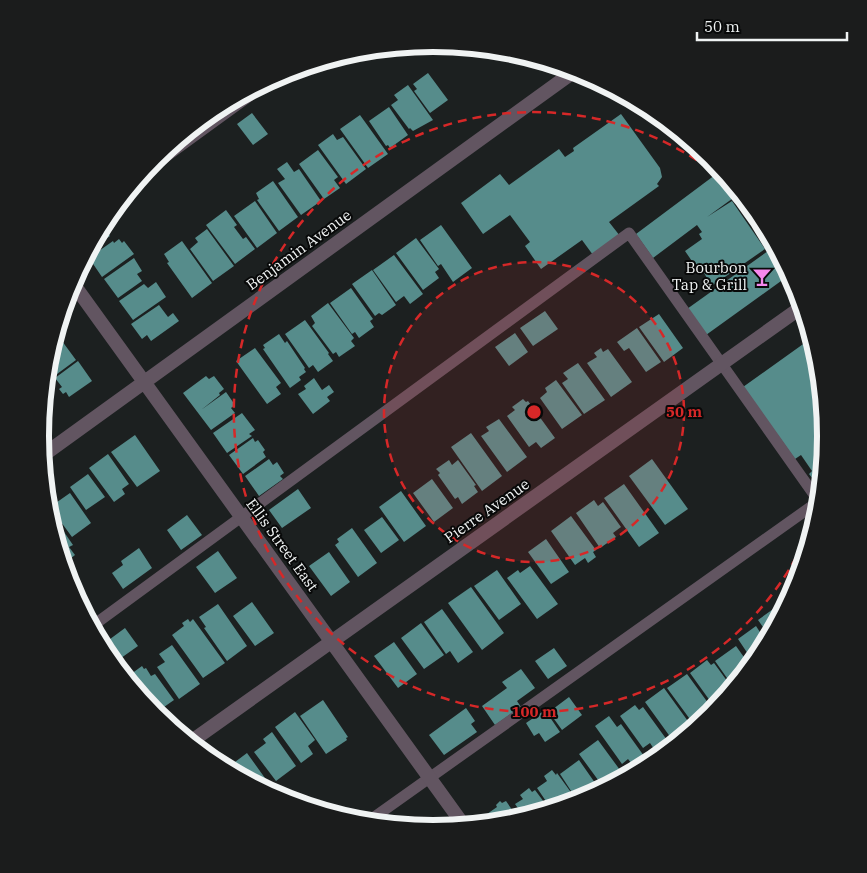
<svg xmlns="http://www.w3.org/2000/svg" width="867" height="873" font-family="'IBM Plex Serif',serif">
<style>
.building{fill:#568c8b}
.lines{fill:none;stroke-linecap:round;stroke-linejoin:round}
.service{stroke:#625561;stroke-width:11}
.minor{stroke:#625561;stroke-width:14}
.ring{fill:none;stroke:#d62828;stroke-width:2.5;stroke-dasharray:9 6}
.labels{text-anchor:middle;stroke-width:4;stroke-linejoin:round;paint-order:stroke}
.street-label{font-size:15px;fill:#f0f3f3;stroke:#080909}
.poi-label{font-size:15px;fill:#f0f3f3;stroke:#080909;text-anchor:end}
.rim{fill:none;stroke:#f0f3f3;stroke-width:6}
.centre{fill:#d62828;stroke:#080909;stroke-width:2.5}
.ring-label{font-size:15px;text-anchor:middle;font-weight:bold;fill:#d62828;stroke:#080909;stroke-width:4;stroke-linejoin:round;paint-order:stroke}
</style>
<rect width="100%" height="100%" fill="#1c2020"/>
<path class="building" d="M 428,73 L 448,100 L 430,113 L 414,91 L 417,89 L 413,84 Z
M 408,85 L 433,120 L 413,131 L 410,128 L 409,129 L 391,105 L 398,100 L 394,95 Z
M 389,107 L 408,135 L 390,148 L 388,145 L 386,146 L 369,121 Z
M 252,113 L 268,134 L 253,145 L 237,124 Z
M 621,114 L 660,168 L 662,177 L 657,184 L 659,186 L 609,222 L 620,236 L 593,255 L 582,240 L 541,269 L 525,246 L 530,242 L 510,215 L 483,234 L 461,203 L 500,174 L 509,185 L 559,149 L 565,157 L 574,151 L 573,148 Z
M 360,115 L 388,154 L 368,168 L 340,129 Z
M 333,134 L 337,140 L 343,137 L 366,169 L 346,184 L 318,145 Z
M 318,150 L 338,177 L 334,180 L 340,188 L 324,199 L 299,164 Z
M 287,162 L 294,172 L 299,169 L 321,201 L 301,215 L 278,183 L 285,179 L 277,169 Z
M 719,172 L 736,196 L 707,217 L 732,201 L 765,249 L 712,286 L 699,265 L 696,267 L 685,251 L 702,239 L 699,234 L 702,232 L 697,225 L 653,258 L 636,234 Z
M 273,181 L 298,217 L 279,231 L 257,200 L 259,199 L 256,193 Z
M 255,201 L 277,233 L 257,248 L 234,216 Z
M 226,210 L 237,225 L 234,227 L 243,239 L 246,237 L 255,249 L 235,264 L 206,225 Z
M 104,222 L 109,228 L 105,230 L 110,236 L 88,251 Z
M 441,225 L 472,268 L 453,282 L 441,264 L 438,266 L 420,240 Z
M 207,229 L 234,266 L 213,281 L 190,249 L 198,242 L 195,238 Z
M 416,238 L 439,269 L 435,272 L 439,278 L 423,290 L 396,253 Z
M 119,239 L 122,243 L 124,241 L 134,254 L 102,277 L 89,258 L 113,241 L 114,243 Z
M 182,241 L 212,283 L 192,298 L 167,263 L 169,262 L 164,254 Z
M 775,246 L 790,272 L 788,276 L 706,335 L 687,309 Z
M 394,255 L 423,294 L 410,304 L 404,296 L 396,302 L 373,270 Z
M 134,258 L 142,271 L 137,274 L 142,281 L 118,298 L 104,279 Z
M 372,270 L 396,305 L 382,315 L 379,313 L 375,316 L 352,284 Z
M 156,282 L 166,297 L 133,320 L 119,301 L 144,284 L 148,288 Z
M 351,288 L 373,319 L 370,321 L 374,327 L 359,338 L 355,332 L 352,334 L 330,303 Z
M 328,303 L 354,338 L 351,341 L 355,346 L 339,357 L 336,352 L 333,354 L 312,326 L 315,323 L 311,316 Z
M 159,305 L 168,317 L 173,313 L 179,321 L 151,341 L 147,335 L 142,339 L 131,324 Z
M 545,311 L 558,329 L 533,346 L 520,328 Z
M 659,314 L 683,348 L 664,362 L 639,327 Z
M 305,320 L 329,353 L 328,354 L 333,361 L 318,372 L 313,365 L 309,368 L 285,334 Z
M 637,328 L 661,362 L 646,372 L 629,348 L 624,351 L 617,342 Z
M 56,331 L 61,337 L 52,344 Z
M 515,333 L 528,352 L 509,366 L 495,347 Z
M 279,334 L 285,343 L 287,341 L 305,368 L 304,369 L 306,372 L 299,377 L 301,380 L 290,388 L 263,349 L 265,348 L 263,345 Z
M 813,337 L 819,360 L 827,437 L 821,495 L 818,491 L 821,489 L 809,474 L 812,471 L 801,455 L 795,459 L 743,387 Z
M 62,341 L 76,360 L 53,377 L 47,368 L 48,359 L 51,349 Z
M 255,348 L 281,383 L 276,387 L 281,394 L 267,404 L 236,361 Z
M 601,348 L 603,352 L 608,349 L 632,382 L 611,397 L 587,363 L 597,357 L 594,353 Z
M 78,361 L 92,381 L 69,397 L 66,392 L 63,394 L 59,389 L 62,387 L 55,378 Z
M 578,363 L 605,400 L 584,414 L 562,383 L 568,379 L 563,373 Z
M 206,376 L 209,379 L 214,376 L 224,389 L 219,393 L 220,395 L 201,410 L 226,392 L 235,405 L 231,408 L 235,413 L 211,430 L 183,393 Z
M 314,378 L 322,390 L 329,385 L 334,392 L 327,397 L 330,401 L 313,414 L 298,394 L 306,389 L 304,386 Z
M 556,380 L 582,415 L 562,429 L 540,398 L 547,392 L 545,388 Z
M 523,399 L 526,402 L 528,401 L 555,438 L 541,448 L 536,442 L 529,447 L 507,416 L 515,410 L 512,407 Z
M 242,413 L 255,430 L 249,434 L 252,436 L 227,453 L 213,433 Z
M 499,419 L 527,457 L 507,472 L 481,436 L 489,431 L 486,427 Z
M 471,433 L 502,476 L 482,491 L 451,447 Z
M 135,435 L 160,471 L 137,487 L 111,452 Z
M 253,438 L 255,442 L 258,440 L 265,450 L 263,452 L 266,457 L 243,474 L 229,455 Z
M 108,454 L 129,484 L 122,489 L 125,494 L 114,502 L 89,468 Z
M 269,459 L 273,465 L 277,462 L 284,473 L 280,476 L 283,479 L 259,496 L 245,476 Z
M 652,459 L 688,509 L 665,525 L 629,476 Z
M 449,460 L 452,465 L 458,460 L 476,485 L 474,486 L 478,492 L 462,504 L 458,497 L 455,499 L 438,475 L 440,473 L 436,469 Z
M 88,474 L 105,497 L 86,510 L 70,487 Z
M 432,479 L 453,508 L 434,522 L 413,493 Z
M 624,484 L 659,533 L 639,547 L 604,498 Z
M 298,489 L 311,508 L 282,528 L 269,510 Z
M 401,491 L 426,526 L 404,542 L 379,507 Z
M 70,493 L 91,523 L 72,537 L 50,507 Z
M 594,500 L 598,506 L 603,502 L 621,527 L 613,533 L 616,537 L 600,548 L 576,513 Z
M 51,513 L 73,545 L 69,547 L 75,555 L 65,563 L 61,557 L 48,515 Z
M 187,515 L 202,535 L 181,550 L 167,530 Z
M 571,516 L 596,550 L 593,552 L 596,557 L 588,563 L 585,558 L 575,565 L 551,531 Z
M 382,517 L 399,540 L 381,553 L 364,530 Z
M 352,528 L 377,563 L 358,577 L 335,545 L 339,542 L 337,539 Z
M 546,539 L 569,572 L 551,584 L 528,552 Z
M 139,548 L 152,568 L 123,589 L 112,573 L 123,565 L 121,561 Z
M 218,551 L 237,578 L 215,593 L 196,567 Z
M 329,552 L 350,582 L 331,596 L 309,566 Z
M 530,566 L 558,604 L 537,619 L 507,578 L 518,570 L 520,573 Z
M 497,570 L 521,604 L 499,620 L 474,586 Z
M 471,587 L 504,633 L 482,650 L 448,603 Z
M 252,602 L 274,633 L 255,646 L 233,616 Z
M 218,604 L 247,646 L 227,661 L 204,628 L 206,627 L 199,617 Z
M 776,607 L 782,616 L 770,637 L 758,620 Z
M 442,609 L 473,652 L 458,663 L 450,651 L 446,654 L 424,622 Z
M 188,619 L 190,622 L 193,619 L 225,663 L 203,678 L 172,635 L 184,626 L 182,623 Z
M 421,623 L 444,655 L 424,669 L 401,638 Z
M 756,626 L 767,643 L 754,663 L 738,639 Z
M 125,628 L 138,646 L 114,663 L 102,645 Z
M 394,642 L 417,674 L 398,688 L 374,656 Z
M 172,645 L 200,684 L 179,699 L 157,667 L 165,662 L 159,654 Z
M 736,646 L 751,667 L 734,688 L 715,661 Z
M 554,648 L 567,666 L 548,679 L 535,661 Z
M 707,660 L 711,665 L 714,663 L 733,689 L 713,705 L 690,673 Z
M 142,666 L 144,669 L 146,668 L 151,676 L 155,674 L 174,700 L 154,714 L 127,677 Z
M 521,669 L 535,688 L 517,701 L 521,707 L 495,725 L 482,706 L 507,688 L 502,682 Z
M 687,674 L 711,707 L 692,722 L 667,688 Z
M 664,688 L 690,724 L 671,738 L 645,702 Z
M 569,697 L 582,715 L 562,730 L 549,712 Z
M 323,700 L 348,737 L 346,738 L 347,740 L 326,754 L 300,716 Z
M 635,705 L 639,710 L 643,707 L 667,740 L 654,749 L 650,743 L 643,748 L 620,716 Z
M 466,708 L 475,721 L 471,724 L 477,732 L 444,755 L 429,735 Z
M 545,710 L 560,732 L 545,742 L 539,733 L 534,736 L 526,723 Z
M 295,712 L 315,740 L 308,746 L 313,754 L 301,763 L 275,727 Z
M 609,716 L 617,727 L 621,724 L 644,756 L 632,764 L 628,759 L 622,764 L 595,726 Z
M 272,732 L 296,766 L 276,781 L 254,752 L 266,743 L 263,739 Z
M 598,740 L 620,770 L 601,784 L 579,754 Z
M 247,753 L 270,785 L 264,790 L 231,772 L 227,768 Z
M 579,760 L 600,790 L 589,797 L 585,791 L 575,797 L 560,774 Z
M 552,770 L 556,775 L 557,773 L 578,802 L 552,810 L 537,788 L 547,781 L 544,776 Z
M 529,788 L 532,792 L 535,790 L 550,810 L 525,818 L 515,804 L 523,799 L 520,795 Z
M 500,801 L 502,803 L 506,801 L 519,820 L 494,824 L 487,814 L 497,807 L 496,805 Z"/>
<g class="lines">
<path class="service" d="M 142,174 L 277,76
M 91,627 L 629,233 L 820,503
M 366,823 L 819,501"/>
<path class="minor" d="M 72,282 L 465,827
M 42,456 L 576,70
M 189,743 L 803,306"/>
</g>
<circle cx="534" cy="412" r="150" fill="#d62828" fill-opacity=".12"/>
<g class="ring">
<circle cx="534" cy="412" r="150"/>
<path d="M820 502A300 300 0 1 1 744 198"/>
</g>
<defs>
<g id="bar-bare" transform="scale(1.5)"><path d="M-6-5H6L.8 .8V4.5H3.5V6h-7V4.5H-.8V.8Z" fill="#f688ed" stroke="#080909" stroke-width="2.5" paint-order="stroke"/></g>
</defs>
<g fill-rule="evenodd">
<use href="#bar-bare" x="762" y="277"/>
</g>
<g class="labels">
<g class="street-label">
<text transform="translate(299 250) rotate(-36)" y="5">Benjamin Avenue</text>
<text transform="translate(487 511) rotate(-35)" y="5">Pierre Avenue</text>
<text transform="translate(282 545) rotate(54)" y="5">Ellis Street East</text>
</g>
<g class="poi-label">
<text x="747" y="273">Bourbon<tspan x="747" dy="17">Tap &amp; Grill</tspan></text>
</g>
</g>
<path d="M0 0H867V873H0ZM49 436a384 384 0 1 1 768 0a384 384 0 1 1-768 0Z" fill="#1b1c1c" fill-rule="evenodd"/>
<path class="rim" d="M49 436a384 384 0 1 1 768 0a384 384 0 1 1-768 0Z"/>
<circle cx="534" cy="412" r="8" class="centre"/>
<g class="ring-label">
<text x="684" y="417">50 m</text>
<text x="534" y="717">100 m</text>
</g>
<path d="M697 32v8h150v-8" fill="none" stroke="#f0f3f3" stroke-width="2.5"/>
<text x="704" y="32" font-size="15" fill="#f0f3f3" stroke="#080909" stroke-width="4" paint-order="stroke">50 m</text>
</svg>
